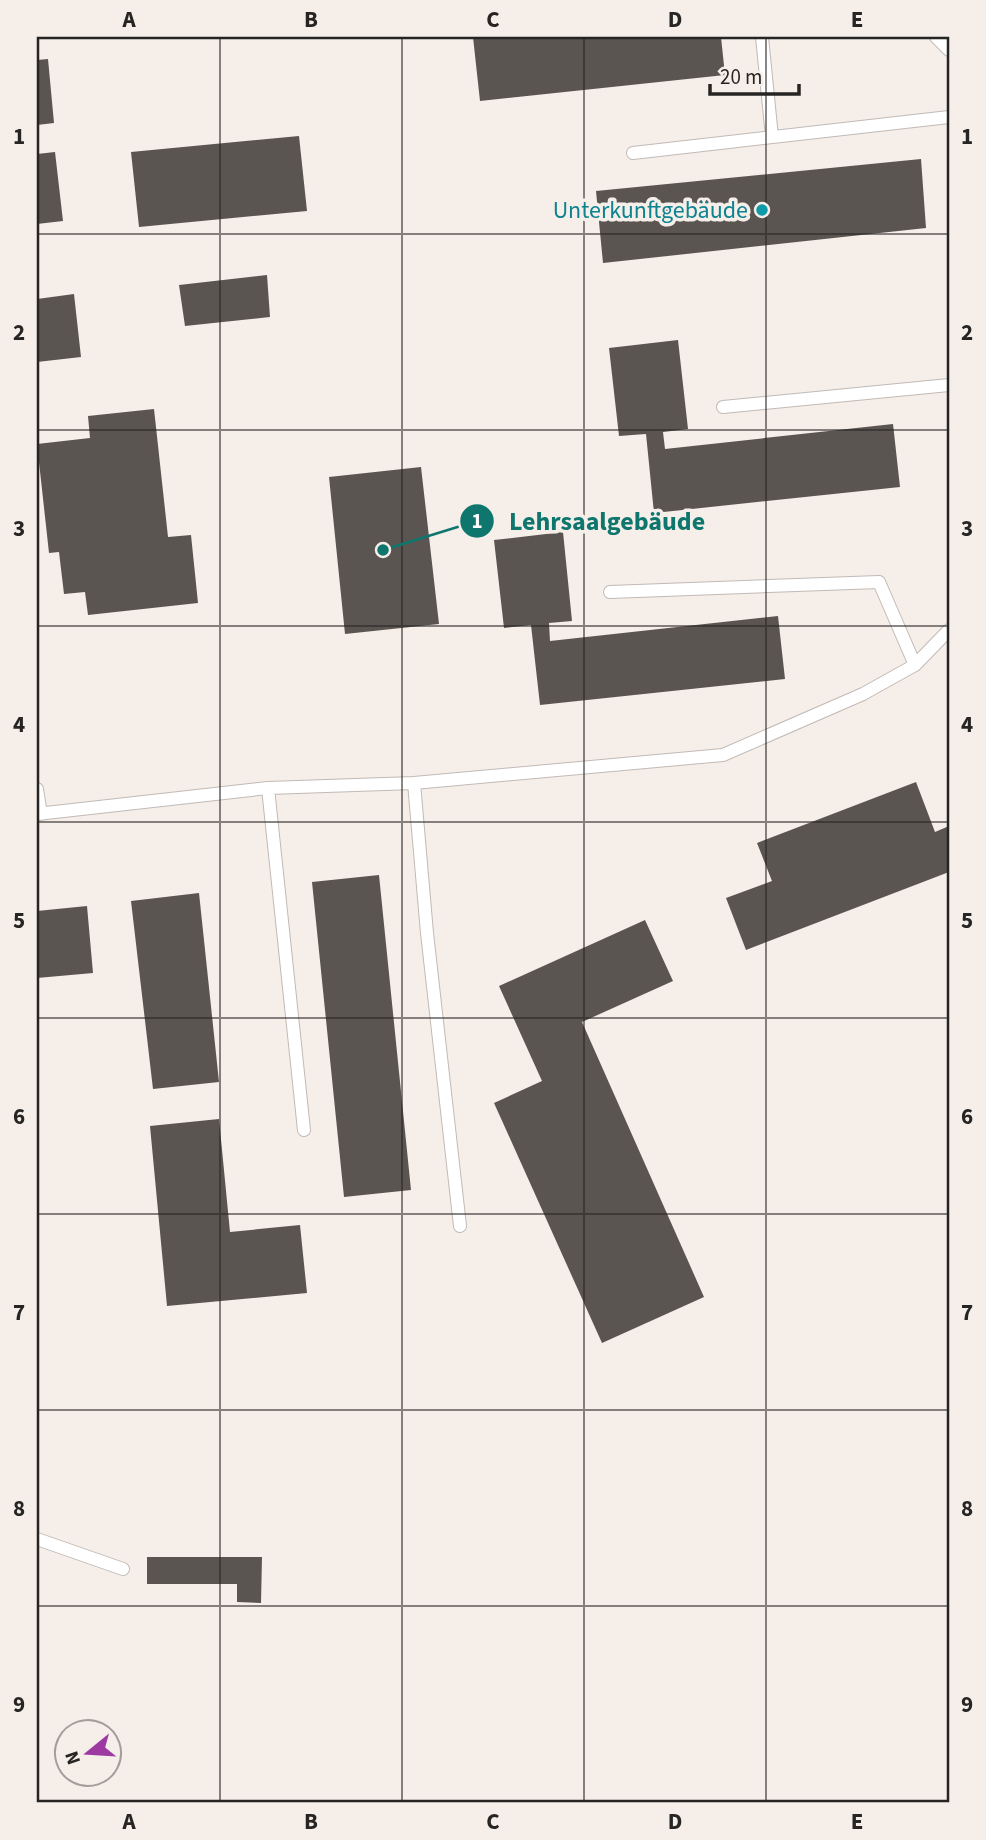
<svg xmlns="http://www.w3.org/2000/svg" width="986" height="1840" font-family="'Source Sans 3',sans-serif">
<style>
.building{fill:#5b5551}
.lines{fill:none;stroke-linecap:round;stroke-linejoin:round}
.service-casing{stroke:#c1bab6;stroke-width:14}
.service{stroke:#fff;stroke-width:12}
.grid{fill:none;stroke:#272523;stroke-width:2;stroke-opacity:0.55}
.culture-dot{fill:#0f9aa8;stroke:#f5eee9;stroke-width:2.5}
.labels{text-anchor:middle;stroke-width:7;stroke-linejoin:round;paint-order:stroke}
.culture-label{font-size:24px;fill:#0d838f;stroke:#f5eee9;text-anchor:end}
.leader{fill:none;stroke:#0f766e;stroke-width:2.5}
.callout-dot{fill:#0f766e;stroke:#f5eee9;stroke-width:2.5}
.mark-label{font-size:21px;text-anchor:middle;font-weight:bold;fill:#fff}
.callout-label{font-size:26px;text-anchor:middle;font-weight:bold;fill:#0f766e;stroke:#f5eee9;stroke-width:7;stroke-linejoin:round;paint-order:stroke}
.neatline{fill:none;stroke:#272523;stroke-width:2.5}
.grid-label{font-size:23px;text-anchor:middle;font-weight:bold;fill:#272523}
</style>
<rect width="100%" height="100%" fill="#f5eee9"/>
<path class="building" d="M 473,37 L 721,37 L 725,75 L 480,101 Z
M 48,59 L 54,123 L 37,125 L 37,60 Z
M 299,136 L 307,211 L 139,227 L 131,152 Z
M 55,152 L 63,221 L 37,224 L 37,154 Z
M 921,159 L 926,228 L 603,263 L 596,191 Z
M 267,275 L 270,317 L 185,326 L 179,285 Z
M 74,294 L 81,357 L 37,362 L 37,299 Z
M 678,340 L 688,429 L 663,432 L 665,449 L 893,424 L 900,487 L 654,513 L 646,434 L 619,436 L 609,348 Z
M 154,409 L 168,537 L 191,535 L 198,603 L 88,615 L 85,592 L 64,594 L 59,552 L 49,553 L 37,444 L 90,438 L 88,416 Z
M 421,467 L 439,624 L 345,634 L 329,477 Z
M 563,532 L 572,621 L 549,623 L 550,641 L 778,616 L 785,679 L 540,705 L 531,625 L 504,628 L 494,540 Z
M 916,782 L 935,832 L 949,826 L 949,872 L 746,950 L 726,898 L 772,881 L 757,843 Z
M 379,875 L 411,1190 L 344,1197 L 312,882 Z
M 199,893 L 219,1082 L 153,1089 L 131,901 Z
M 87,906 L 93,973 L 37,978 L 37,911 Z
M 645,920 L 673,981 L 582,1022 L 704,1297 L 602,1343 L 494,1103 L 542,1081 L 499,986 Z
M 219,1119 L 230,1232 L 300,1225 L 307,1293 L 167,1306 L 150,1126 Z
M 147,1557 L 262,1557 L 261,1603 L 237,1602 L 237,1584 L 147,1584 Z"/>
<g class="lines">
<g class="service-casing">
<path id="service" d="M 762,37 L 772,137
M 936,37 L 949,50
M 633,153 L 949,117
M 723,407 L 949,385
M 610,592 L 879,582 L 915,665
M 414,783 L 427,933 L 460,1226
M 268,788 L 304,1130
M 37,789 L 41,814
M 37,814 L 268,788 L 414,783 L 723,755 L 863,694 L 915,665 L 949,630
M 37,1539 L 123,1569"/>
</g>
<use href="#service" class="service"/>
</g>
<path class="grid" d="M 220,37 L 220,1803M 402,37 L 402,1803M 584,37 L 584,1803M 766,37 L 766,1803M 37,234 L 949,234M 37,430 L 949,430M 37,626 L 949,626M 37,822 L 949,822M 37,1018 L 949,1018M 37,1214 L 949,1214M 37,1410 L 949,1410M 37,1606 L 949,1606"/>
<circle class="culture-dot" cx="762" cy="210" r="7"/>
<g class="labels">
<g class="culture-label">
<text x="748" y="218">Unterkunftgebäude</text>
</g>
</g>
<path class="leader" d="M383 550L477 521"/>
<g class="callout-dot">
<circle cx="383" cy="550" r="7"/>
<circle cx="477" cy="521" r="18"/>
</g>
<g class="mark-label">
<text x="477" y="528">1</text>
</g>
<g class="callout-label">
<text x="607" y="530">Lehrsaalgebäude</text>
</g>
<rect width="986" height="1840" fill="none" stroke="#f5eee9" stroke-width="77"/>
<g transform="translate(88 1753) rotate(252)"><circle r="33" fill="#f5eee9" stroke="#a39e9a" stroke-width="2"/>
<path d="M0-5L12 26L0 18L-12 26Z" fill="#9c3aa1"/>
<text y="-10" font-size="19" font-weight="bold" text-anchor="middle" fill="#272523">N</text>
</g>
<path d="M710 84v10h89v-10" fill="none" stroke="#272523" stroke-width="3.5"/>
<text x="720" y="84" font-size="21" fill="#272523" stroke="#f5eee9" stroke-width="5" paint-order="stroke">20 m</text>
<rect x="38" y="38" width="910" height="1763" class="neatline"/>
<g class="grid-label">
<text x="129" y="27">A</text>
<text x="311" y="27">B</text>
<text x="493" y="27">C</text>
<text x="675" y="27">D</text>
<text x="857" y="27">E</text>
<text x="19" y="144">1</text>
<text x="967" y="144">1</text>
<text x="19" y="340">2</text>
<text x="967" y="340">2</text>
<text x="19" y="536">3</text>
<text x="967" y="536">3</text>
<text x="19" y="732">4</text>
<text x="967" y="732">4</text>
<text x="19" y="928">5</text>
<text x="967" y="928">5</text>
<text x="19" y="1124">6</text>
<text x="967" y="1124">6</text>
<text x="19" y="1320">7</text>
<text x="967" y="1320">7</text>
<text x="19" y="1516">8</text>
<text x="967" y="1516">8</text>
<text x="19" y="1712">9</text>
<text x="967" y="1712">9</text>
<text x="129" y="1829">A</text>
<text x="311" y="1829">B</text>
<text x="493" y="1829">C</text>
<text x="675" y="1829">D</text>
<text x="857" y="1829">E</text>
</g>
</svg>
